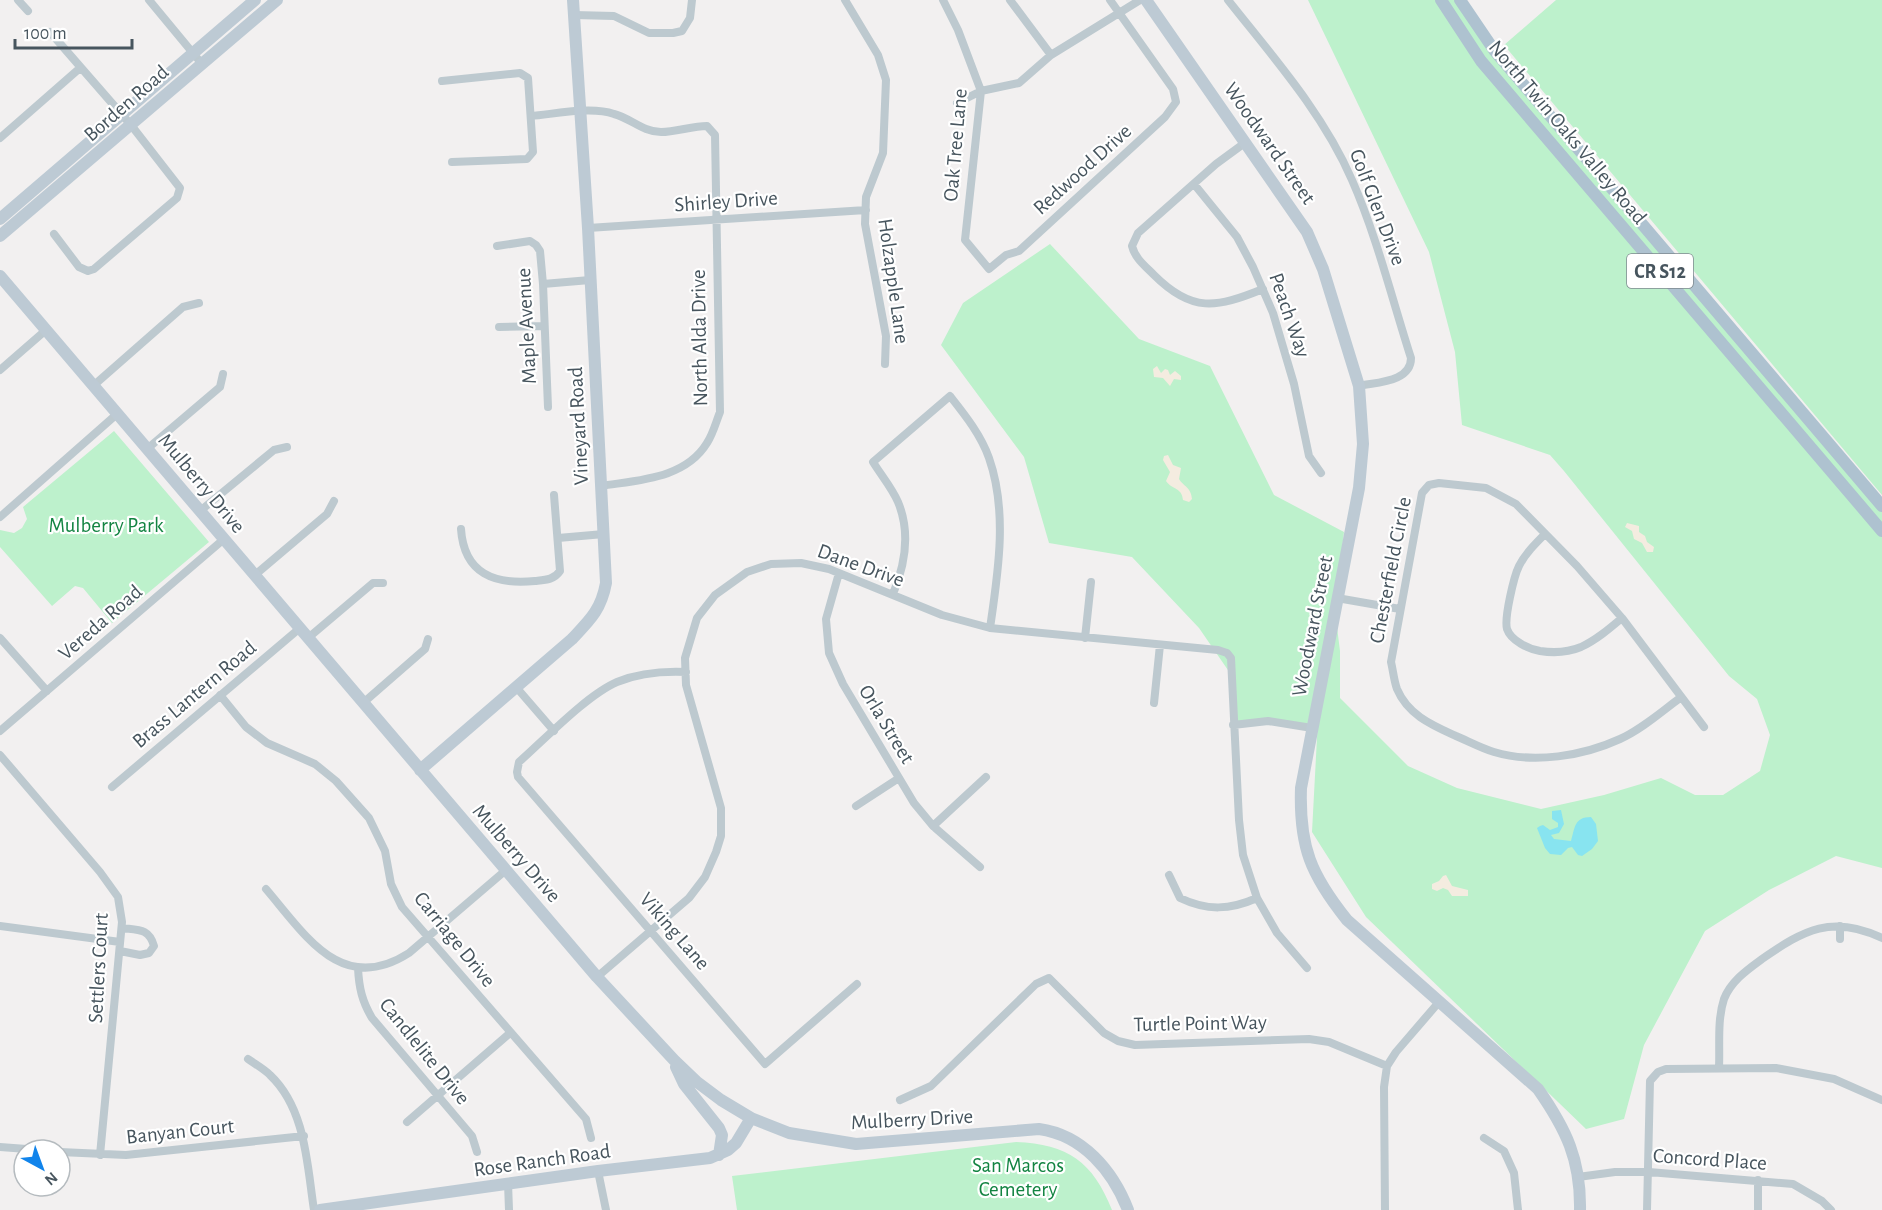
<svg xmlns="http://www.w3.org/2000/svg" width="1882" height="1210" font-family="'Alegreya Sans',sans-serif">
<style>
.green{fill:#bdf1cc}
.sand{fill:#f4ece0}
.water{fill:#88e4f0}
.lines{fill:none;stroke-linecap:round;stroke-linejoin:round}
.street{stroke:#bdc9cf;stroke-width:8}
.secondary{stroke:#bdcad4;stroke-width:12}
.primary{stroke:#aec2d0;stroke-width:12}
.labels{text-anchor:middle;stroke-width:4.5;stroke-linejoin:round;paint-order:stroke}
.shield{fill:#fff;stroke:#7e888e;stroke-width:1.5}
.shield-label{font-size:20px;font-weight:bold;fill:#47555e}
.street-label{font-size:21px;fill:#47555e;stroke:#fff}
.park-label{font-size:21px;fill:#138442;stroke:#fff}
</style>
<rect width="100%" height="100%" fill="#f2f0f0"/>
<path class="green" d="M 1308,0 L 1458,0 L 1882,498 L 1882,868 L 1836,856 L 1769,890 L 1705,931 L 1644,1045 L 1624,1119 L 1586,1129 L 1366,917 L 1312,832 L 1319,700 L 1313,728 L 1275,722 L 1233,724 L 1230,673 L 1199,628 L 1132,557 L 1049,543 L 1024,457 L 941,345 L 963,303 L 1050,244 L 1139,339 L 1210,366 L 1274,495 L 1344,532 L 1335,611 L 1340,651 L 1340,698 L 1408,766 L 1457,788 L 1541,809 L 1604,795 L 1661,778 L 1695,795 L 1723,795 L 1760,771 L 1770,735 L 1757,699 L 1729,676 L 1564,471 L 1550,455 L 1462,425 L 1455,352 L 1429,252 Z
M 1556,0 L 1882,0 L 1882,495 L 1504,45 Z
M 114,431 L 209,542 L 112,623 L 83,588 L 75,586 L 52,606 L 0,547 L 0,530 L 14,533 L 22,528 L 27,519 L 23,507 Z
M 1016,1142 C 1068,1144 1093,1162 1112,1210 L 737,1210 L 732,1176 Z"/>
<path class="sand" d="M 1157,366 L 1161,373 L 1165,369 L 1168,370 L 1170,375 L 1175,371 L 1181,376 L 1181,380 L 1174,379 L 1170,386 L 1163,378 L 1154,377 L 1153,369 Z
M 1168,455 L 1173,465 L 1181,468 L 1179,479 C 1184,487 1191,487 1192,499 L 1189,502 L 1183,500 C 1182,487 1172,490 1166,481 L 1170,472 L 1163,460 L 1164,456 Z
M 1627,523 L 1639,526 L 1639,532 L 1645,536 L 1647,542 L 1654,547 L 1653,552 L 1647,552 L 1642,543 L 1634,539 L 1632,531 L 1625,527 Z
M 1446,875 L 1452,886 L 1468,890 L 1468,896 L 1452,896 L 1448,890 L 1443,888 L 1437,891 L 1432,889 L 1432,884 L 1439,881 L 1443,876 Z"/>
<path class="water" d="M 1561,810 L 1564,824 L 1559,833 L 1551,835 L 1554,839 L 1571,841 C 1575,828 1574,817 1591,817 L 1596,824 L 1598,841 L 1592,849 L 1582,856 L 1578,855 L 1572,847 L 1568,848 L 1561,855 L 1550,854 L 1545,848 L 1537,828 L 1540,826 L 1543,825 L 1550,830 L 1558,827 L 1558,823 L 1552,819 L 1552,811 Z"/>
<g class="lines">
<path class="street" d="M 18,0 L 28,11
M 149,0 L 202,64
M 845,0 L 878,55 L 886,80 L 883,153 L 866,197 L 865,224 L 886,336 L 885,364
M 943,0 L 958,30 L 981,91 L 965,240 L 989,269 L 1006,255 L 1019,251 L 1165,117 L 1176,102 L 1173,89 L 1110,0
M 1010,0 L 1051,55
M 1228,0 C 1273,57 1323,113 1352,180 C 1377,237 1392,299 1411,358 C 1411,382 1377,382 1359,386
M 574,15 L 614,16 L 649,33 L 673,33 L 682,31 L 690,18 L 692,0
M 50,32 L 131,125 L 180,188 L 177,198 L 94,269 L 88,271 L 79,267 L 54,234
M 442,81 L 520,73 L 528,78 L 533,152 L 527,159 L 452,162
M 957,103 L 981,91 L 1019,83 L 1051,55 L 1140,0
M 531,116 C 555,114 591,106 614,114 C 630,118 643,132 661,132 C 676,132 692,126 707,126 L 715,135 L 720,412 C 716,422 713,434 707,443 C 685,479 638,480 601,486
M 0,138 L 80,68
M 1246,142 L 1216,164 L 1138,233 L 1132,246 C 1135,258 1144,265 1154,275 C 1192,313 1216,308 1263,289
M 1194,184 L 1237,237 L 1253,267 L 1273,313 L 1294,384 L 1309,456 L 1321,473
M 588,228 L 866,210
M 497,246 L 530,241 L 536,245 L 540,251 L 543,284 L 548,407
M 543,284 L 590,280
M 499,327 L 544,326
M 0,370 L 46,330
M 93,386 L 183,307 L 199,303
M 147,449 L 220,387 L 223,374
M 200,511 L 274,450 L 287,447
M 0,517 L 117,414
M 461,529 C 464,574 495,585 535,581 C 545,580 554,580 560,571 L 554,495
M 1545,534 C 1535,544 1525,554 1519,566 C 1514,576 1504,618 1507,629 C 1511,641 1529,649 1540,651 C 1553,653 1569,652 1581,647 C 1596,640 1609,629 1622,618
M 558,538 L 604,534
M 839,573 L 826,619 L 829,653 L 843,684 L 914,803 L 933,826 L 980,867
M 255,575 L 327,514 L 334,501
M 893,594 C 905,565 911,533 898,502 C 892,488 881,475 873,462 L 950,396 C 965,415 981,435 989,458 C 1008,512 998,573 990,628
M 1337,598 L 1400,609
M 0,638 L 47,691
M 308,638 L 373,583 L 383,583
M 1085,638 L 1091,582
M 686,672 C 662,671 639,673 617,682 C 587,695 545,739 519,762 L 517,772 L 518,777 L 765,1064 L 857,984
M 516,687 L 554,731
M 220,695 L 246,727 L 267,743 L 315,764 L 336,781 L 369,818 L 385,851 L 391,884 L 402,907 L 586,1119 L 591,1138
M 1680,698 C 1661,712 1642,729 1620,739 C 1583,756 1534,764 1494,752 C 1481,748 1468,741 1456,736 C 1432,725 1408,715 1397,689 C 1394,681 1393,670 1391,662 L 1422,493 L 1429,485 L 1439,483 L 1486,488 L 1516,504 L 1577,566 L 1622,618 L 1704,727
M 363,703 L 425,649 L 428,639
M 1154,703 L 1160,645
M 1233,725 L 1268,721 L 1312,728
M 0,731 L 224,539
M 0,755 L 100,872 L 118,897 L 122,922 L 100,1155
M 112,787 L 300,628
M 856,806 L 899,778
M 933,826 L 986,777
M 1169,875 L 1180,898 C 1207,911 1230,910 1257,898
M 266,889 C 306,936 342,996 409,953 L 506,870
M 0,926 L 120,942
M 1840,926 L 1840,939
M 120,951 L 140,955 L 149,953 L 154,946 C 149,928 138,930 122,928
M 358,968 C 359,988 362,1001 372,1018 L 472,1136 L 477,1152
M 597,977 L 689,898 L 705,877 L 716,852 L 721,836 L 721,808 L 686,685 L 685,658 L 697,618 L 715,595 L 747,572 L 771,564 L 801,563 L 829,569 L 942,615 L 990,628 L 1218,650 L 1227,653 L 1231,658 L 1239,820 L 1243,855 L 1257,898 L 1277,933 L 1307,968
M 248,1059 C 255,1064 264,1069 270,1075 C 306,1109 307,1165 314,1210
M 1719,1068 C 1720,1046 1717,1020 1724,999 C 1731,981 1747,970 1762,959 C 1804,930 1832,914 1882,938
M 900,1100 L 931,1086 L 1036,984 L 1049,978 L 1104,1033 L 1118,1041 L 1135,1045 L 1309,1039 L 1329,1042 L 1387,1066
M 407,1122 L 510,1033
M 1484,1138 L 1504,1151 L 1514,1173 L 1518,1210
M 0,1147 L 40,1150
M 60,1152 L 126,1155 L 304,1136
M 598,1171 L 606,1210
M 1578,1177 L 1615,1172 L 1649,1172 L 1793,1184 L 1822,1201 L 1831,1210
M 508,1183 L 509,1210
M 1385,1210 L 1384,1087 L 1387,1066 L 1396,1052 L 1439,1002
M 1647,1210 L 1650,1081 L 1658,1072 L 1666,1069 L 1776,1068 L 1834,1079 L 1882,1100
M 1758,1210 L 1758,1180"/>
<path class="secondary" d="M 1146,0 L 1307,232 L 1323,269 L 1359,386 L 1363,444 L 1359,488 L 1301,788 C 1299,847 1311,875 1347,920 L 1538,1089 C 1566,1129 1581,1160 1580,1210
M 0,219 L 255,0
M 0,236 L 277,0
M 0,276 L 597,977 L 674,1060 L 697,1082 L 721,1100 L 751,1118 L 789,1133 L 856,1144 L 1039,1129 C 1083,1135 1113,1171 1128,1210
M 420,770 L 572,639 C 590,620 601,610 606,583 L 588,228 L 573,0
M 676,1067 L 684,1084 L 719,1128 L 722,1135 L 719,1155
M 320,1210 L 598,1171 L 710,1158 L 728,1150 L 736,1143 L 751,1118"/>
<path class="primary" d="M 1441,0 L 1481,61 L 1882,531
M 1460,0 L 1494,50 L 1882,506"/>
</g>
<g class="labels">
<rect class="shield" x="1627" y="254" width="66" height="34" rx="4.5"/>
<g class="shield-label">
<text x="1660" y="278">CR S12</text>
</g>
<g class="street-label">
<text transform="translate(126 103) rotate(-41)" y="7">Borden Road</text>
<text transform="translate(1568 132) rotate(50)" y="7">North Twin Oaks Valley Road</text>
<text transform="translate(1270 143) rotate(55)" y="7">Woodward Street</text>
<text transform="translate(955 145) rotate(-85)" y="7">Oak Tree Lane</text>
<text transform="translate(1082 169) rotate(-42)" y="7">Redwood Drive</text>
<text transform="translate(726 201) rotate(-4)" y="7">Shirley Drive</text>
<text transform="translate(1378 207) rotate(69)" y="7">Golf Glen Drive</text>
<text transform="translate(894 281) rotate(82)" y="7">Holzapple Lane</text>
<text transform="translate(1290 315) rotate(71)" y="7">Peach Way</text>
<text transform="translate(526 326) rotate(-93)" y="7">Maple Avenue</text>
<text transform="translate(699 338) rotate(-91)" y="7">North Alda Drive</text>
<text transform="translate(578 426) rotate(-93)" y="7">Vineyard Road</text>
<text transform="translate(202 483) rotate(50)" y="7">Mulberry Drive</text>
<text transform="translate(861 565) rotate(20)" y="7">Dane Drive</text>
<text transform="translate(1390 570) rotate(-79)" y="7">Chesterfield Circle</text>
<text transform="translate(100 622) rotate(-41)" y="7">Vereda Road</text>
<text transform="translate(1312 626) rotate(-79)" y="7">Woodward Street</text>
<text transform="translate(194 694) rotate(-40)" y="7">Brass Lantern Road</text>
<text transform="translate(887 724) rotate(59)" y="7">Orla Street</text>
<text transform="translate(517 853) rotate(49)" y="7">Mulberry Drive</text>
<text transform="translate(675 931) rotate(49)" y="7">Viking Lane</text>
<text transform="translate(455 939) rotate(51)" y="7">Carriage Drive</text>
<text transform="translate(98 968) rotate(-87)" y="7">Settlers Court</text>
<text transform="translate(1200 1023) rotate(-1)" y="7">Turtle Point Way</text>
<text transform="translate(425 1051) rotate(51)" y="7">Candlelite Drive</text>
<text transform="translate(912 1119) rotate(-3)" y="7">Mulberry Drive</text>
<text transform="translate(180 1131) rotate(-6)" y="7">Banyan Court</text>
<text transform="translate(1710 1159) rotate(4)" y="7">Concord Place</text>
<text transform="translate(542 1160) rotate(-8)" y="7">Rose Ranch Road</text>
</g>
<g class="park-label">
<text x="106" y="532">Mulberry Park</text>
<text x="1018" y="1172">San Marcos<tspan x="1018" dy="24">Cemetery</tspan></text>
</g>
</g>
<g transform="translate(42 1168) rotate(139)"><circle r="28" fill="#ffffff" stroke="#b5bbbf" stroke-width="1.5"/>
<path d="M0-4.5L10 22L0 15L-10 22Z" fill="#1184eb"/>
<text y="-9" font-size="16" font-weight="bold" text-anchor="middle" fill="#47555e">N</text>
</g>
<path d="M15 39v9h117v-9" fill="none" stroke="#47555e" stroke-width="3"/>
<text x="24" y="39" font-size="18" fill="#47555e" stroke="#ffffff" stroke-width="4.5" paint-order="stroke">100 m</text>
</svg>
